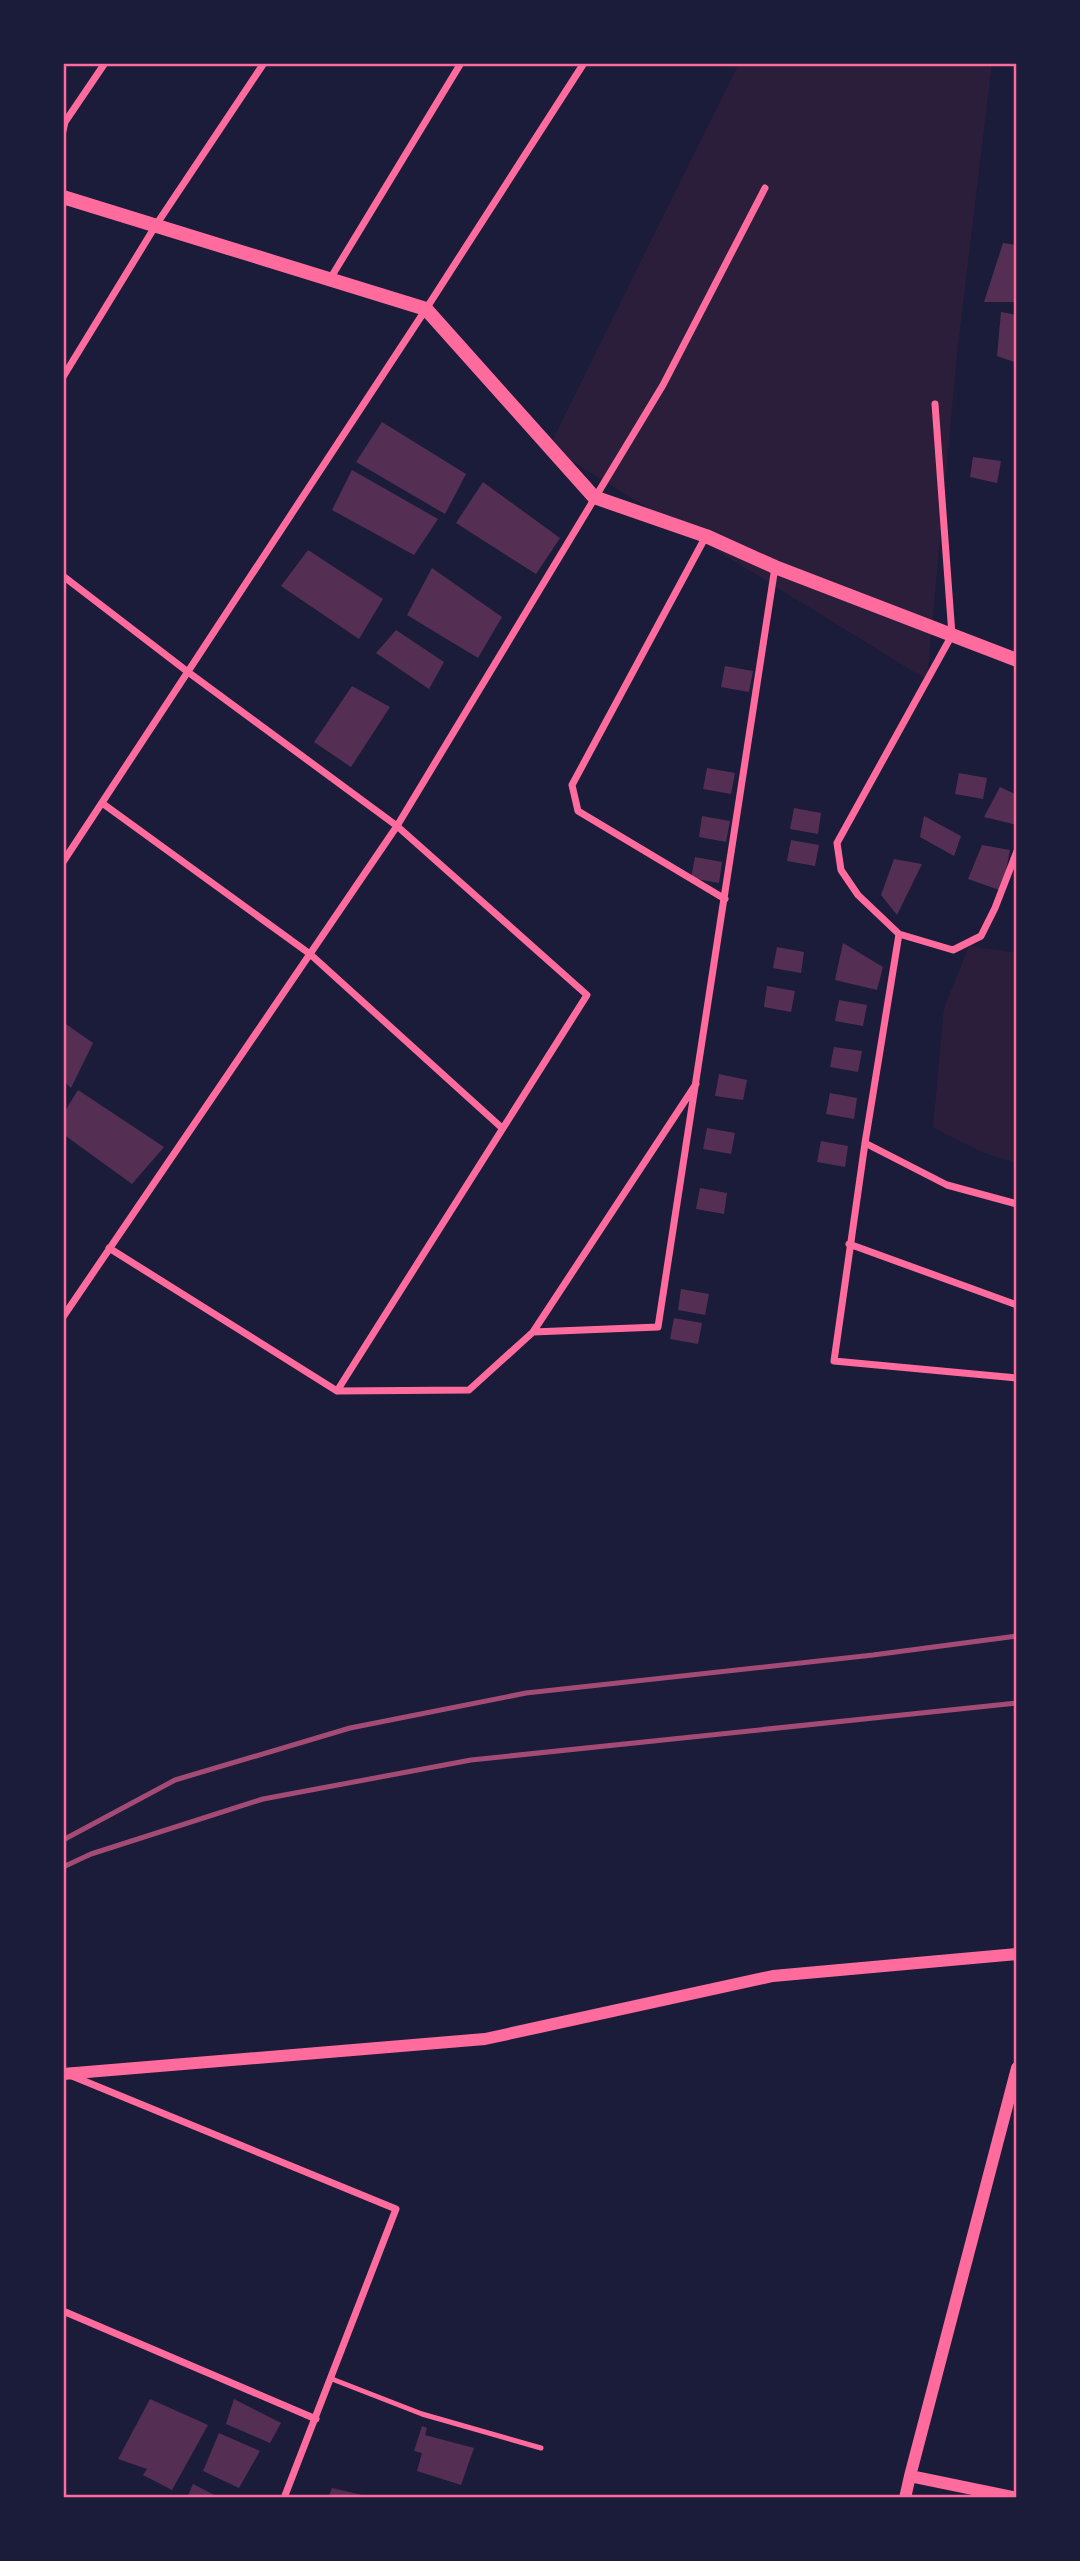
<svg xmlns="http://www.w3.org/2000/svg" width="1080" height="2561" font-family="Raleway,sans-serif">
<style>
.green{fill:#2a1e3b}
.building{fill:#542f53}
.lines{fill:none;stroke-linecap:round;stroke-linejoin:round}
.service{stroke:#ff6b9d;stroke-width:5}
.minor{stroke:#ff6b9d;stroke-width:7}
.tertiary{stroke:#ff6b9d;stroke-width:12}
.secondary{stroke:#ff6b9d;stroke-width:14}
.rail{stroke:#a44b75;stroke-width:5}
.neatline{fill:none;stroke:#ff6b9d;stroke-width:2.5}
</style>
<rect width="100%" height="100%" fill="#1b1b3a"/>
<path class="green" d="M 739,63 L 992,63 L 957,354 L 927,680 L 549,447 Z
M 969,946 L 1017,953 L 1017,1162 C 987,1157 959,1141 933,1127 L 944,1008 Z"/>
<path class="building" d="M 1003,243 L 1017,245 L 1017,302 L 984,302 Z
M 1001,312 L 1017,315 L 1017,363 L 997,356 Z
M 382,422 L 466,474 L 445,514 L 356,462 Z
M 973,457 L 1001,461 L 997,483 L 970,477 Z
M 352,470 L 438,519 L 414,555 L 332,510 Z
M 483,482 L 560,538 L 536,574 L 456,523 Z
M 308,550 L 383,599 L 359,639 L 281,586 Z
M 432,568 L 502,617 L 478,658 L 407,615 Z
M 396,630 L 444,662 L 429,689 L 376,653 Z
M 725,666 L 753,671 L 749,692 L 721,687 Z
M 352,686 L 390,707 L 351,767 L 314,742 Z
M 707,768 L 735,773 L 731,794 L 703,789 Z
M 959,773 L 987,778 L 983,799 L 955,794 Z
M 1000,787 L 1017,795 L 1017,825 L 984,817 Z
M 794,808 L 821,813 L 818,834 L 790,829 Z
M 702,816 L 730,821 L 726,842 L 699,837 Z
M 924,816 L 961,836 L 954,856 L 920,837 Z
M 791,840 L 819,845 L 815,866 L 787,861 Z
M 982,845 L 1010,850 L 1002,891 L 968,879 Z
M 695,857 L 722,862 L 719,883 L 691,878 Z
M 894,859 L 922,864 L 897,915 L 881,895 Z
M 843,943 L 883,967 L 877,990 L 835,980 Z
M 777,947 L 804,952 L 801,973 L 773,968 Z
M 767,986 L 795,991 L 791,1012 L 764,1007 Z
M 839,1000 L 867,1005 L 863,1026 L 835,1021 Z
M 63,1022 L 93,1043 L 71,1088 L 63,1081 Z
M 834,1047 L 862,1051 L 858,1072 L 830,1067 Z
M 719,1074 L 747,1080 L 743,1100 L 715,1096 Z
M 78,1090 L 164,1147 L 132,1184 L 63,1134 L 63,1114 Z
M 830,1093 L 857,1098 L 854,1119 L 826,1114 Z
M 707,1128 L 735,1133 L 731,1154 L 703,1149 Z
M 821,1141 L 848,1146 L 845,1167 L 817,1162 Z
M 700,1188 L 727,1193 L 724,1214 L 696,1209 Z
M 681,1289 L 709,1294 L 705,1315 L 678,1310 Z
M 674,1318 L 702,1323 L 698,1344 L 670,1339 Z
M 150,2399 L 208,2425 L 172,2490 L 143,2475 L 147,2469 L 118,2459 Z
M 234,2399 L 281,2423 L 270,2443 L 226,2424 Z
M 422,2426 L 427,2428 L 425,2435 L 474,2448 L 461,2485 L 417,2471 L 422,2453 L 414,2451 Z
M 219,2433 L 260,2451 L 239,2488 L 203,2471 Z
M 193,2484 L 220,2498 L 187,2498 Z
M 332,2488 L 362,2495 L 361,2498 L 328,2498 Z"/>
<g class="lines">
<path class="service" d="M 332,2379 L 422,2414 L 541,2448"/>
<path class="minor" d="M 63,131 L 65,122 L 105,63
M 330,279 L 461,63
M 63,377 L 156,225 L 264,63
M 935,404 L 952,635 L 837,843 L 841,870 L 858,895 L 899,934 L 865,1143 L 834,1361 L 1017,1378
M 706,536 L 572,785 L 578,811 L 725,899
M 63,576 L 188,672 L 397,826 L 587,995 L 337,1391 L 469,1390 L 533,1332 L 658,1327 L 775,567
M 102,803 L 310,954 L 502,1128
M 63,862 L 426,309 L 584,63
M 899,934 L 953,950 L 981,936 L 995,908 L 1017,851
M 865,1143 L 947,1185 L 1017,1204
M 849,1244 L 1017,1305
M 109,1248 L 337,1391
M 63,1317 L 397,826 L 663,385 L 765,188
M 533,1332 L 696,1084
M 72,2076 L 396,2209 L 284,2498
M 63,2311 L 316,2419"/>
<path class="tertiary" d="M 1017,2068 L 910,2476 L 1017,2498
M 63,2074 L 485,2039 L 773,1976 L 1017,1954
M 905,2498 L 910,2476"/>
<path class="secondary" d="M 63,197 L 426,309 L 594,497 L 706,536 L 775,567 L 1017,660"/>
<path class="rail" d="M 63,1840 L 175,1780 L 350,1728 L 526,1693 L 873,1655 L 1017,1636
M 63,1867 L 91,1854 L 263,1799 L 471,1760 L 1017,1703"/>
</g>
<rect width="1080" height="2561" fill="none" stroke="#1b1b3a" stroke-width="130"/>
<rect x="65" y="65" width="950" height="2431" class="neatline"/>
</svg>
